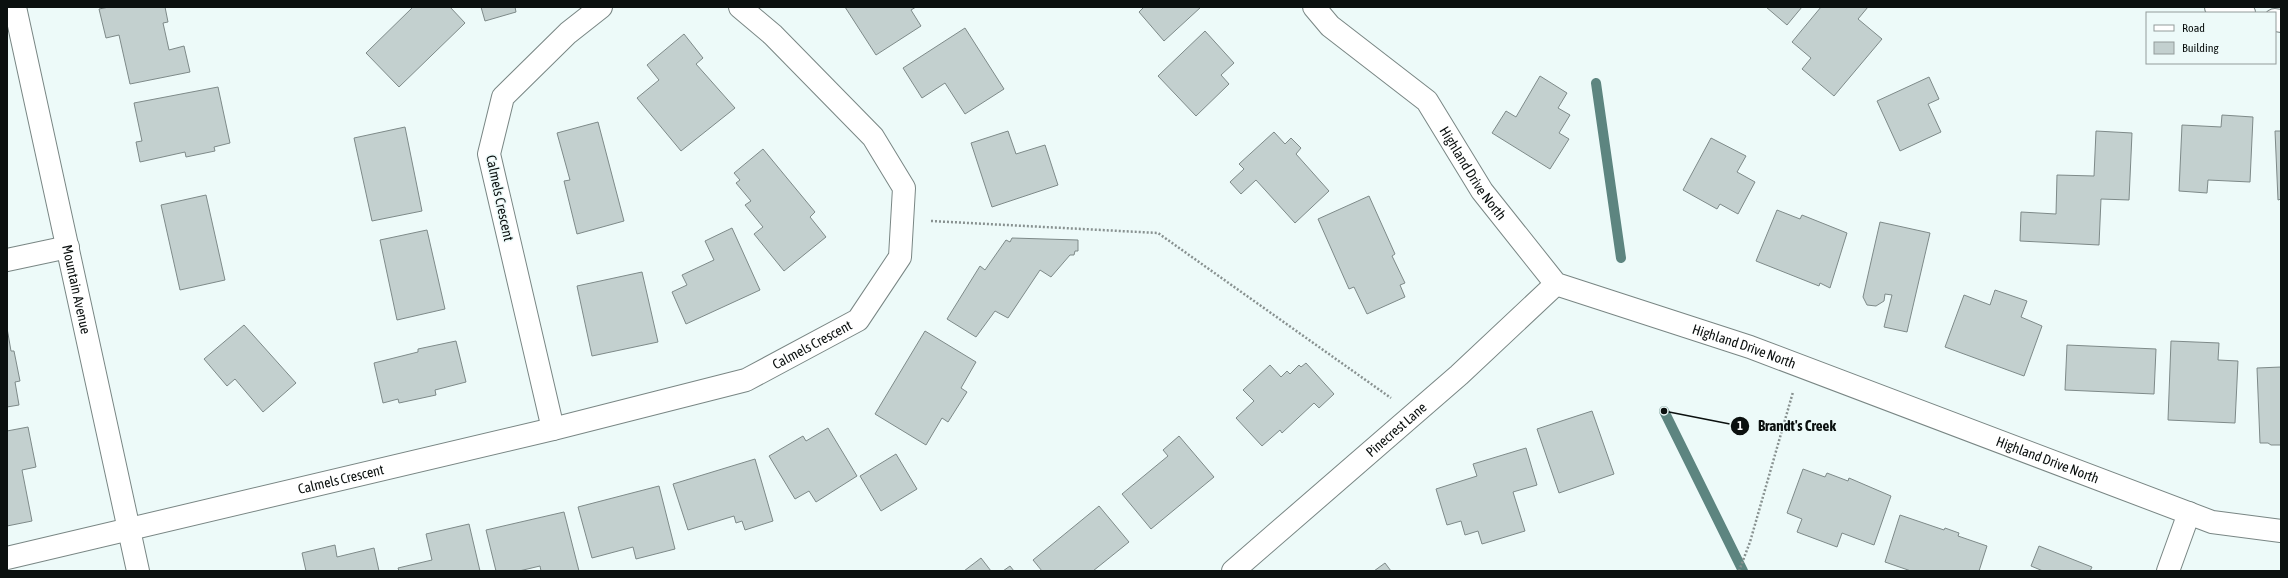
<svg xmlns="http://www.w3.org/2000/svg" width="2288" height="578" font-family="'Asap Condensed',sans-serif">
<style>
.lines{fill:none;stroke-linecap:round;stroke-linejoin:round}
.stream{stroke:#5d8580;stroke-width:10}
.building{fill:#c3d0cf;stroke:#7e8a89}
.minor-casing{stroke:#798684;stroke-width:24}
.path{stroke:#889190;stroke-width:2.5;stroke-dasharray:2 2;stroke-linecap:butt}
.minor{stroke:#fff;stroke-width:22}
.labels{text-anchor:middle;stroke-width:3;stroke-linejoin:round;paint-order:stroke}
.street-label{font-size:14px;fill:#0b100f;stroke:#edfaf9}
.leader{fill:none;stroke:#0b100f;stroke-width:1.5}
.callout-dot{fill:#0b100f;stroke:#edfaf9;stroke-width:1.5}
.mark-label{font-size:12px;text-anchor:middle;font-weight:bold;fill:#fff}
.callout-label{font-size:15px;text-anchor:middle;font-weight:bold;fill:#0b100f;stroke:#edfaf9;stroke-width:3;stroke-linejoin:round;paint-order:stroke}
</style>
<rect width="100%" height="100%" fill="#edfaf9"/>
<g class="lines">
<path class="stream" d="M 1596,83 L 1621,258
M 1664,411 L 1743,571"/>
</g>
<path class="building" d="M 109,7 L 165,7 L 168,22 L 163,23 L 169,50 L 184,46 L 190,72 L 130,84 L 119,35 L 106,38 L 99,9 Z
M 413,7 L 450,7 L 465,23 L 399,87 L 366,53 Z
M 481,7 L 515,7 L 516,12 L 485,21 Z
M 845,7 L 916,7 L 911,10 L 921,26 L 876,55 Z
M 1144,7 L 1201,7 L 1164,41 L 1139,12 Z
M 1766,7 L 1802,7 L 1787,25 Z
M 1821,7 L 1868,7 L 1858,19 L 1882,39 L 1834,96 L 1802,69 L 1811,58 L 1792,42 Z
M 965,28 L 1004,89 L 965,114 L 945,83 L 922,98 L 903,68 Z
M 1205,31 L 1234,63 L 1221,75 L 1229,84 L 1196,116 L 1158,76 Z
M 684,34 L 703,58 L 696,64 L 735,108 L 681,151 L 637,98 L 659,80 L 647,65 Z
M 1540,76 L 1567,93 L 1558,108 L 1570,115 L 1559,133 L 1569,139 L 1550,169 L 1492,133 L 1506,111 L 1516,117 Z
M 1929,77 L 1939,99 L 1928,104 L 1941,132 L 1900,151 L 1877,101 Z
M 218,87 L 230,143 L 214,147 L 215,151 L 186,157 L 185,152 L 140,162 L 136,142 L 142,141 L 134,103 Z
M 2222,115 L 2253,117 L 2250,182 L 2208,180 L 2207,193 L 2179,191 L 2182,125 L 2221,127 Z
M 598,122 L 624,221 L 577,234 L 564,181 L 570,180 L 557,133 Z
M 405,127 L 422,211 L 372,221 L 354,138 Z
M 1008,131 L 1016,154 L 1045,145 L 1058,185 L 992,207 L 971,143 Z
M 2096,131 L 2132,133 L 2129,200 L 2101,199 L 2099,245 L 2020,241 L 2021,212 L 2056,214 L 2057,175 L 2094,176 Z
M 2275,131 L 2281,131 L 2281,199 L 2278,200 Z
M 1274,132 L 1285,144 L 1291,138 L 1301,148 L 1296,154 L 1329,191 L 1295,223 L 1256,180 L 1241,194 L 1230,182 L 1244,169 L 1239,164 Z
M 1711,138 L 1746,156 L 1737,172 L 1755,182 L 1738,214 L 1720,204 L 1717,209 L 1683,190 Z
M 763,149 L 815,212 L 810,217 L 826,237 L 784,271 L 754,234 L 763,227 L 745,205 L 751,201 L 736,183 L 740,180 L 734,173 Z
M 206,195 L 225,280 L 180,290 L 161,205 Z
M 1369,196 L 1395,254 L 1392,256 L 1405,283 L 1400,285 L 1405,297 L 1367,314 L 1354,287 L 1349,289 L 1318,219 Z
M 1777,210 L 1800,219 L 1802,215 L 1847,233 L 1830,288 L 1820,283 L 1819,286 L 1756,261 Z
M 1880,222 L 1930,233 L 1907,332 L 1884,327 L 1892,295 L 1885,294 L 1884,301 L 1876,306 L 1867,305 L 1863,297 Z
M 732,228 L 760,290 L 686,324 L 672,292 L 687,285 L 682,275 L 714,260 L 705,241 Z
M 427,230 L 445,309 L 397,320 L 380,240 Z
M 1012,238 L 1078,240 L 1078,251 L 1075,251 L 1074,255 L 1070,255 L 1051,277 L 1040,270 L 1008,318 L 995,311 L 976,337 L 947,319 L 980,266 L 985,270 L 1006,240 L 1010,242 Z
M 642,272 L 658,342 L 592,356 L 577,286 Z
M 1995,290 L 2027,301 L 2021,317 L 2042,326 L 2024,376 L 1945,347 L 1964,295 L 1990,305 Z
M 244,325 L 296,383 L 263,412 L 235,379 L 227,386 L 204,359 Z
M 7,328 L 11,351 L 14,351 L 20,381 L 15,382 L 19,405 L 7,407 Z
M 925,331 L 976,362 L 961,388 L 967,392 L 948,422 L 942,418 L 926,445 L 875,414 Z
M 456,341 L 466,382 L 435,390 L 436,395 L 399,403 L 398,399 L 383,403 L 374,363 L 418,352 L 418,349 Z
M 2171,341 L 2219,343 L 2218,360 L 2238,361 L 2235,423 L 2168,420 Z
M 2067,345 L 2156,349 L 2154,394 L 2065,390 Z
M 1306,363 L 1334,394 L 1319,408 L 1314,403 L 1282,433 L 1280,430 L 1262,446 L 1236,418 L 1254,401 L 1243,390 L 1270,365 L 1281,377 L 1287,371 L 1290,374 L 1299,365 L 1301,367 Z
M 2281,367 L 2281,445 L 2271,445 L 2268,443 L 2260,443 L 2257,368 Z
M 1592,411 L 1614,474 L 1559,493 L 1537,429 Z
M 28,427 L 36,467 L 22,470 L 32,521 L 7,526 L 7,431 Z
M 828,428 L 857,476 L 816,502 L 809,491 L 795,499 L 769,456 L 803,436 L 806,441 Z
M 1179,436 L 1214,477 L 1151,529 L 1122,494 L 1168,456 L 1163,450 Z
M 1526,448 L 1537,485 L 1513,492 L 1525,531 L 1482,544 L 1478,531 L 1465,535 L 1461,521 L 1447,525 L 1436,489 L 1477,476 L 1473,464 Z
M 896,454 L 917,489 L 881,511 L 860,476 Z
M 755,459 L 773,521 L 745,530 L 742,521 L 736,523 L 734,516 L 688,530 L 673,484 Z
M 1803,469 L 1825,477 L 1827,473 L 1848,481 L 1849,478 L 1891,496 L 1874,545 L 1842,533 L 1837,547 L 1797,532 L 1802,519 L 1787,513 Z
M 659,486 L 675,549 L 636,559 L 633,547 L 592,558 L 578,507 Z
M 1099,506 L 1129,542 L 1093,571 L 1042,571 L 1033,560 Z
M 564,512 L 579,571 L 541,571 L 540,566 L 519,571 L 496,571 L 486,530 Z
M 1900,515 L 1944,530 L 1945,528 L 1959,533 L 1958,536 L 1987,546 L 1979,571 L 1911,571 L 1885,562 Z
M 469,524 L 480,571 L 399,571 L 398,568 L 432,560 L 426,534 Z
M 335,545 L 337,557 L 374,548 L 379,571 L 306,571 L 302,553 Z
M 2039,546 L 2092,567 L 2090,571 L 2043,571 L 2031,566 Z
M 981,558 L 991,571 L 964,571 Z
M 1385,563 L 1391,571 L 1374,571 Z
M 1010,566 L 1014,571 L 1003,571 Z"/>
<g class="lines">
<g class="minor-casing">
<g id="minor">
<path id="s1" d="M 15,7 L 138,571"/>
<path id="s2" d="M 1314,7 L 1330,26 L 1427,101 L 1482,191 L 1556,284 L 1750,347 L 2212,522 L 2281,531"/>
<path d="M 2216,7 L 2244,13"/>
<path d="M 2275,20 L 2281,21"/>
<path d="M 7,260 L 68,247"/>
<path d="M 553,429 L 489,154 L 503,97 L 568,33 L 601,7"/>
<path id="s3" d="M 7,558 L 553,429 L 746,380 L 858,320 L 900,257 L 904,188 L 873,137 L 773,35 L 740,7"/>
<path id="s4" d="M 1233,571 L 1459,375 L 1556,284"/>
<path d="M 2168,571 L 2189,513"/>
</g>
</g>
<path class="path" d="M 931,221 L 1158,233 L 1391,398
M 1739,571 L 1750,542 L 1793,392"/>
<use href="#minor" class="minor"/>
</g>
<g class="labels">
<g class="street-label">
<text dy="5" stroke="none"><textPath href="#s2" startOffset="233">Highland Drive North</textPath></text>
<text transform="translate(500 198) rotate(78)" y="5">Calmels Crescent</text>
<text dy="5" stroke="none"><textPath href="#s1" startOffset="289">Mountain Avenue</textPath></text>
<text dy="5" stroke="none"><textPath href="#s3" startOffset="835">Calmels Crescent</textPath></text>
<text dy="5" stroke="none"><textPath href="#s2" startOffset="570">Highland Drive North</textPath></text>
<text dy="5" stroke="none"><textPath href="#s4" startOffset="216">Pinecrest Lane</textPath></text>
<text dy="5" stroke="none"><textPath href="#s2" startOffset="894">Highland Drive North</textPath></text>
<text dy="5" stroke="none"><textPath href="#s3" startOffset="343">Calmels Crescent</textPath></text>
</g>
</g>
<path class="leader" d="M1664 411L1740 426"/>
<g class="callout-dot">
<circle cx="1664" cy="411" r="4"/>
<circle cx="1740" cy="426" r="10"/>
</g>
<g class="mark-label">
<text x="1740" y="430">1</text>
</g>
<g class="callout-label">
<text x="1797" y="431">Brandt's Creek</text>
</g>
<rect width="2288" height="578" fill="none" stroke="#0b100f" stroke-width="16"/>
<rect x="2146" y="12" width="130" height="52" fill="#edfaf9" stroke="#939c9b"/>
<rect x="2154" y="25" width="20" height="6" fill="#ffffff" stroke="#939c9b"/>
<text x="2182" y="32" font-size="12" fill="#0b100f">Road</text>
<rect x="2154" y="42" width="20" height="12" fill="#c3d0cf" stroke="#939c9b"/>
<text x="2182" y="52" font-size="12" fill="#0b100f">Building</text>
</svg>
